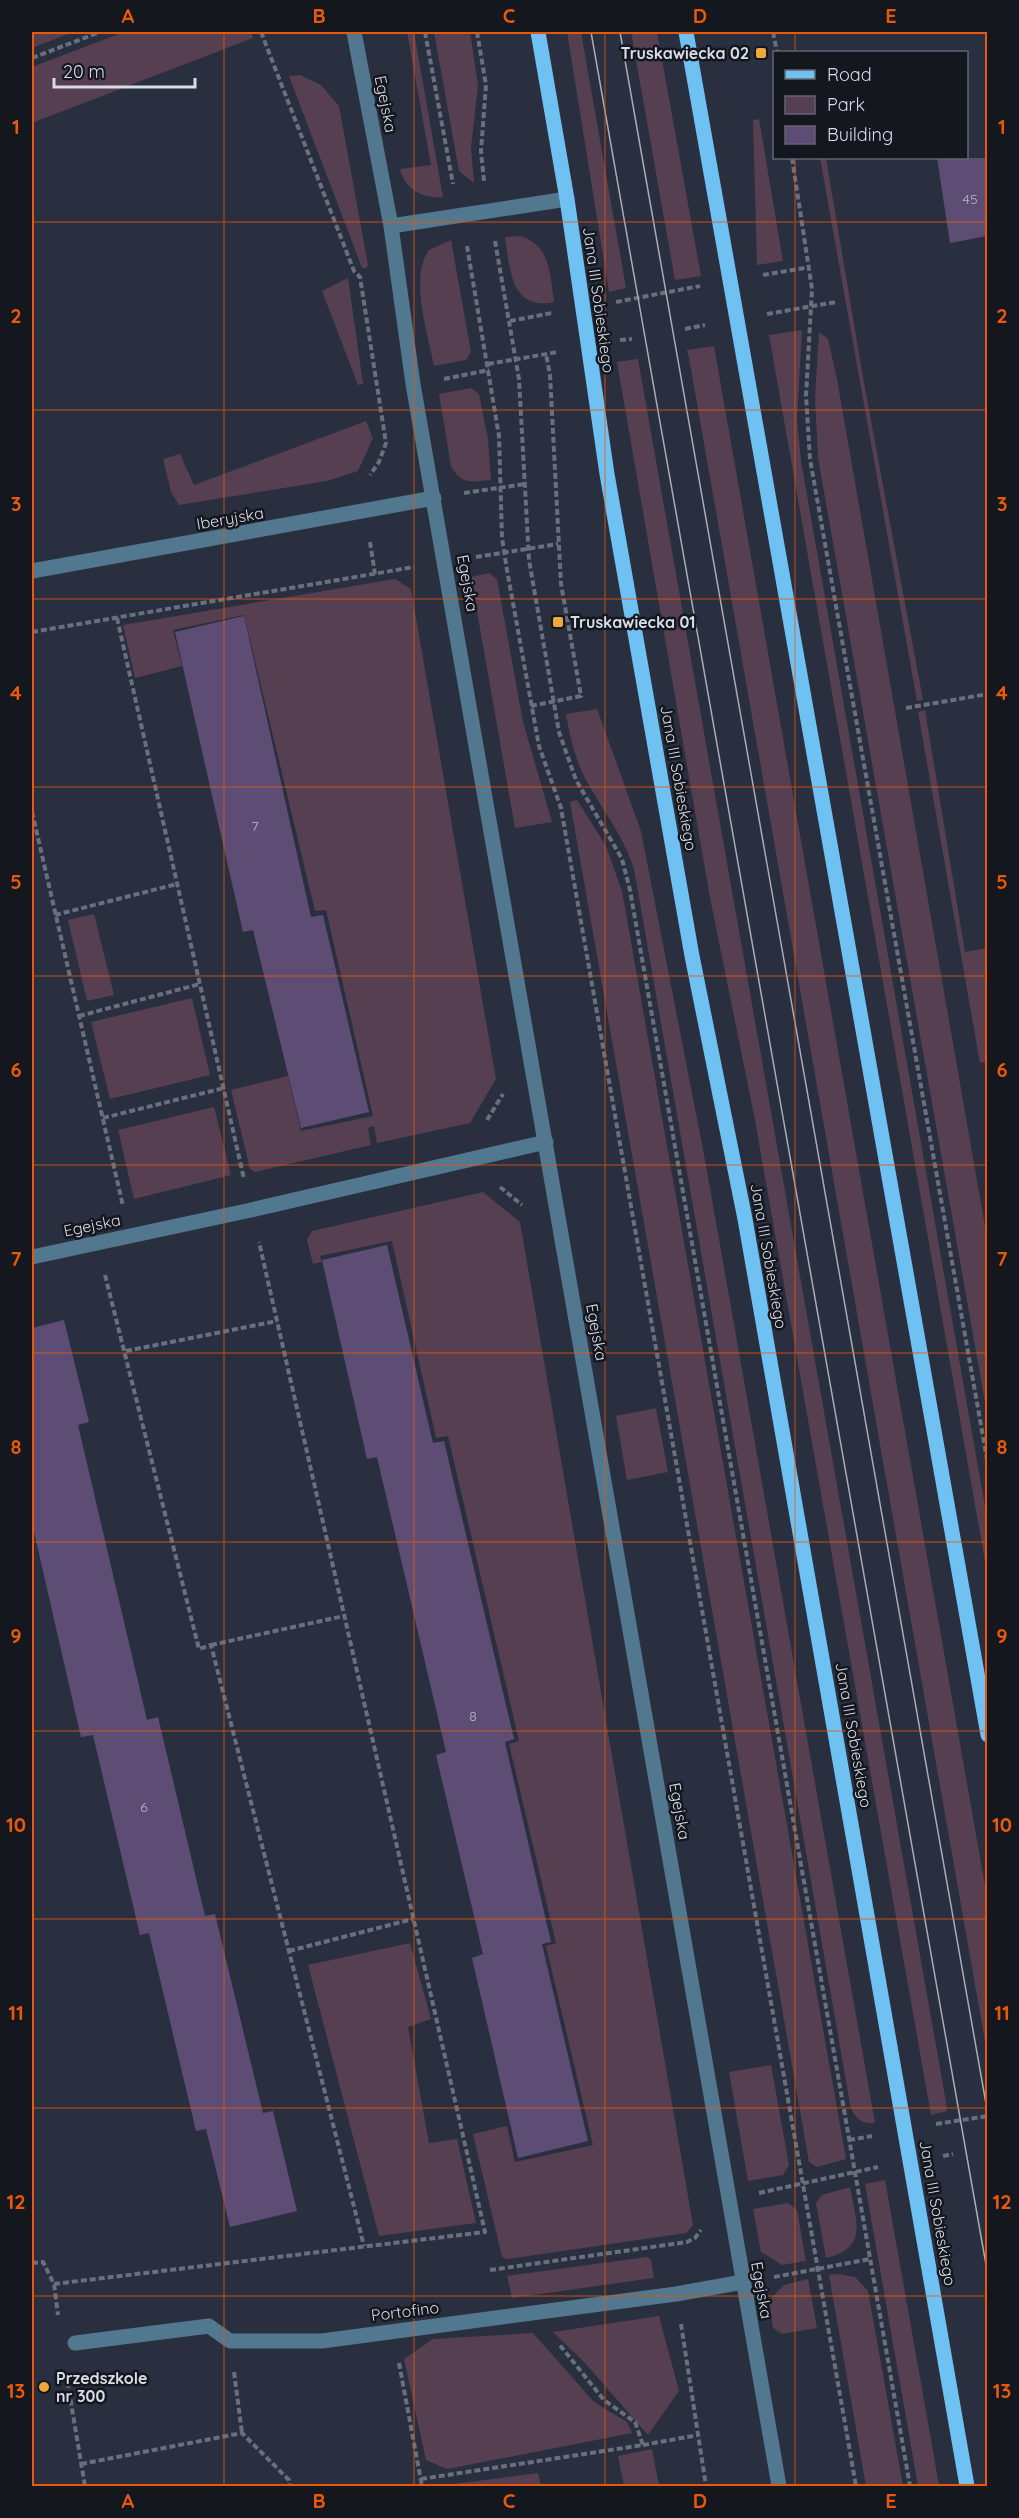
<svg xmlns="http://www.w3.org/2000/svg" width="1019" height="2518" font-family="Quicksand,sans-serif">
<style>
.green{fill:#553f50}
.building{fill:#5d4d75}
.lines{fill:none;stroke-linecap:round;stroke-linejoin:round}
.path{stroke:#696f7d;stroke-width:4;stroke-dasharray:6 3;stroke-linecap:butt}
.minor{stroke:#527890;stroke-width:15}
.major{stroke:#6fc1f2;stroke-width:15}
.tram{stroke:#a7acb8;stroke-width:1.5}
.grid{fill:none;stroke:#e8590c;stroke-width:1.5;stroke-opacity:0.55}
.poi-dot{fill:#efa73e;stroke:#14171e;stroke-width:2}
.labels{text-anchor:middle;stroke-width:5;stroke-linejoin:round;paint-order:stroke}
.number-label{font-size:14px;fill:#b9b8ca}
.poi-label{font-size:16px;font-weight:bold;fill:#d8dce7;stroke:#14171e;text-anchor:start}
.street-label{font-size:16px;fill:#d8dce7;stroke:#14171e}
.neatline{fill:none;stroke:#e8590c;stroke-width:2}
.grid-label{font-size:20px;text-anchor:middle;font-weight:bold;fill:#e8590c}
</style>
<rect width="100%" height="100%" fill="#292f3f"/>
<path class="green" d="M 32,32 L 73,32 L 32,48 Z
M 124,32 L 251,32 L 253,38 L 32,123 L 32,67 Z
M 407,32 L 414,32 L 443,197 C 423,199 405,190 400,169 L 431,165 Z
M 434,32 L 470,32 L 478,85 L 471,148 L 474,183 L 459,171 Z
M 567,32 L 581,32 L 626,288 L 609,292 Z
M 631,32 L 657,32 L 701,276 L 675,280 Z
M 300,75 L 321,85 L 339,106 L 368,265 L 366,268 L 362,268 L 289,76 Z
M 759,119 L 783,261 L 757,265 L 753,120 Z
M 820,158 L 826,158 L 864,383 L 923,700 L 917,701 Z
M 520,236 C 551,245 550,275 554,302 C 510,312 510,267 505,237 Z
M 451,240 L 471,352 L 466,360 L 434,366 C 428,334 409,278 429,250 Z
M 348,278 L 363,384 L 358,385 L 322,291 Z
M 802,330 L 797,419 L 801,461 L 987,1518 L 987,1573 L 769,335 Z
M 819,332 L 828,339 L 837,379 L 987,1238 L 987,1414 L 818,458 L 815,397 Z
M 714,346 L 987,1897 L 987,2053 L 689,358 L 687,350 Z
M 638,359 L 946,2102 L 947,2111 L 931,2115 L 754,1115 L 710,898 L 617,362 Z
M 471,388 L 479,394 L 488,439 L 491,480 C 472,482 461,485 451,466 L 439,394 Z
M 366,421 L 373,438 L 358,471 L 327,481 L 179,505 L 171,492 L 163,459 L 180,454 L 194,485 Z
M 489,573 L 497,579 L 523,722 L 552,822 L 515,828 L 471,577 Z
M 395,579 L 411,589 L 496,1079 L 470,1123 L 377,1143 L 374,1126 L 368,1128 L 371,1145 L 255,1172 L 250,1169 L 231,1090 L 288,1076 L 301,1131 L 373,1116 L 326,910 L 315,911 L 244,615 L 173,630 L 182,666 L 135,678 L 123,625 Z
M 597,709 L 641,831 L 705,1160 L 875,2123 C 862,2125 853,2117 850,2104 L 634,869 C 623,833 598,805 582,772 C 574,754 569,733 566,714 Z
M 925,710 L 965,952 L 987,948 L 987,1062 L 980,1063 L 918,712 Z
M 577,800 L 606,846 L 622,891 L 846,2159 L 817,2167 L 809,2162 L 570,802 Z
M 94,914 L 114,995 L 87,1001 L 68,920 Z
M 192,998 L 210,1075 L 110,1099 L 91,1022 Z
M 214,1107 L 231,1175 L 134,1199 L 118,1130 Z
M 483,1192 L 520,1222 L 693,2225 L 686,2233 L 508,2259 L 502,2257 L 473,2134 L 507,2126 L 515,2162 L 593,2145 L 546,1946 L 556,1943 L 509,1744 L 519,1741 L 448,1436 L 436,1438 L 392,1241 L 320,1256 L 322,1262 L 313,1264 L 307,1240 L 312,1231 Z
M 656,1408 L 668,1472 L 627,1480 L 616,1416 Z
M 410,1943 L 431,2019 L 408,2027 L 429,2143 L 457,2139 L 476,2223 L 379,2236 L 308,1965 Z
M 771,2065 L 789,2165 L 783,2175 L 748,2181 L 729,2072 Z
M 885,2180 L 932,2445 L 939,2486 L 918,2486 L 865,2184 Z
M 850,2187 C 856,2220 869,2248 826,2258 L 816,2203 L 822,2195 Z
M 788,2203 L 797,2210 L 806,2261 L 782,2265 L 761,2252 L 753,2209 Z
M 647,2257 L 651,2260 L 654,2278 L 512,2298 L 507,2276 Z
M 839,2274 L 855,2277 L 868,2291 L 903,2486 L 866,2486 L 829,2275 Z
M 808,2279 L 817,2328 L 782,2334 L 773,2328 L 769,2300 L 784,2285 Z
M 659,2316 L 679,2391 L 648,2435 L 585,2363 L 553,2332 Z
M 533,2333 L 594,2402 L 627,2422 L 632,2433 L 447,2469 L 426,2460 L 404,2359 L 433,2339 Z
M 652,2449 L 659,2486 L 624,2486 L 618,2456 Z
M 538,2473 L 541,2486 L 444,2486 L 446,2485 Z"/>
<path class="building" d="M 937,158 L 987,158 L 987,236 L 950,243 Z
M 244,616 L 311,917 L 323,915 L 369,1112 L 301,1128 L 253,930 L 243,932 L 175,632 Z
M 387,1245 L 433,1443 L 444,1441 L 514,1739 L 505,1742 L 551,1942 L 542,1944 L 588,2141 L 518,2158 L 472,1958 L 483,1954 L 436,1755 L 446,1752 L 377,1457 L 367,1459 L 322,1260 Z
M 64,1320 L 89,1422 L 78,1425 L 147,1720 L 158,1717 L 205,1916 L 215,1914 L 263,2113 L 273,2111 L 297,2211 L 230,2227 L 206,2129 L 196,2131 L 149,1933 L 140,1935 L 93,1735 L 81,1737 L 32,1523 L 32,1328 Z"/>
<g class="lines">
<path class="path" d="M 261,32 L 354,271 L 360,277 L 386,443 L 379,462 L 370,475
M 425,32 L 453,184
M 477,32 L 486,85 L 481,151 L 484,181
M 773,32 L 777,52
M 32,58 L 100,32
M 792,158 L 812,289 L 806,396 L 810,459 L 988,1465
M 495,241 L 519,379 L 529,560 L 559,732 L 576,780 L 622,859 L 630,890 L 910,2486
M 467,246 L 499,436 L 502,538 L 507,570 L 539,746 L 561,808 L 856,2486
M 763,275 L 810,267
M 616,302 L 700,286
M 767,314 L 836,302
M 510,321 L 552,313
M 685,329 L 705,325
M 620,340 L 632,339
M 488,364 L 558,352
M 444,379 L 489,370
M 464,493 L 525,484
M 370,542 L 375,574
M 476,557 L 558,544
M 117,618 L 244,1179
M 32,632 L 414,567
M 531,706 L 581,696 L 561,584 L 550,375 L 546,354
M 906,708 L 988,694
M 32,812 L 123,1206
M 55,915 L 177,884
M 79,1016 L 200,984
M 103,1118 L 224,1088
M 487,1120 L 503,1094
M 500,1187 L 522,1205
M 105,1275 L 199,1649 L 211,1645 L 364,2246
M 126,1351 L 277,1321
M 211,1645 L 344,1616
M 289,1951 L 413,1919
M 936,2124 L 988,2116
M 849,2140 L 872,2136
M 943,2156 L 953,2154
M 759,2193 L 878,2167
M 32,2263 L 43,2262 L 54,2284 L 58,2315
M 490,2270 L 687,2242 L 695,2238 L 701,2230
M 774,2277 L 870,2259
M 54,2284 L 485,2232 L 259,1242
M 681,2324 L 706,2486
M 399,2363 L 422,2486
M 234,2372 L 242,2433
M 66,2373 L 85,2486
M 643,2445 L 698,2435
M 81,2464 L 242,2433 L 289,2480 L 290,2486
M 421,2479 L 643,2445 L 635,2422 L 604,2400 L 559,2344"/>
<path class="minor" d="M 354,32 L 391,226 L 413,384 L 779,2486
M 391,226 L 567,199
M 32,571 L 434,498
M 32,1257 L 251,1210 L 546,1142
M 75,2343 L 209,2326 L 230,2341 L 322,2341 L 676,2294 L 743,2282"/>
<path class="major" d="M 538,32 L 567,199 L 607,474 L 692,956 L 745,1219 L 967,2486
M 686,32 L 988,1735"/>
<path class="tram" d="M 591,32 L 988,2276
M 620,32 L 988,2115"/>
</g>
<path class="grid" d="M 224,32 L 224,2486M 414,32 L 414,2486M 605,32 L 605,2486M 795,32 L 795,52M 795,158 L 795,2486M 32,222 L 988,222M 32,410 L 988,410M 32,599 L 988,599M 32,787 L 988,787M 32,976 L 988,976M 32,1165 L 988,1165M 32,1353 L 988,1353M 32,1542 L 988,1542M 32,1731 L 988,1731M 32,1919 L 988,1919M 32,2108 L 988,2108M 32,2296 L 988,2296"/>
<g class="poi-dot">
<rect x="755" y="47" width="12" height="12" rx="3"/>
<rect x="552" y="616" width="12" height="12" rx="3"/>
<circle cx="44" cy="2387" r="6"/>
</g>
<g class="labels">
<g class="number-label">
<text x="970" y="204">45</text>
<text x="255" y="831">7</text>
<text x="473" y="1721">8</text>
<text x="144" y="1812">6</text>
</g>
<g class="poi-label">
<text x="749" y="59" text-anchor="end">Truskawiecka 02</text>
<text x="570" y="628">Truskawiecka 01</text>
<text x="56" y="2384">Przedszkole<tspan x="56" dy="18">nr 300</tspan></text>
</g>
<g class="street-label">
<text transform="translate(386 104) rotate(79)" y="6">Egejska</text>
<text transform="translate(599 300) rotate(82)" y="6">Jana III Sobieskiego</text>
<text transform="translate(230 518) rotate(-10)" y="6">Iberyjska</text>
<text transform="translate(468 583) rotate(80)" y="6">Egejska</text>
<text transform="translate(679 778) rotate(80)" y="6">Jana III Sobieskiego</text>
<text transform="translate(92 1225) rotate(-12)" y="6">Egejska</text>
<text transform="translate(769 1256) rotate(80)" y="6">Jana III Sobieskiego</text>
<text transform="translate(597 1332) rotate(80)" y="6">Egejska</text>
<text transform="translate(854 1735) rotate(80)" y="6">Jana III Sobieskiego</text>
<text transform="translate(680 1811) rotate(80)" y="6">Egejska</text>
<text transform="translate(938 2213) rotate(80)" y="6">Jana III Sobieskiego</text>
<text transform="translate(762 2290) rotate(80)" y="6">Egejska</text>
<text transform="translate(405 2311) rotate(-7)" y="6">Portofino</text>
</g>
</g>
<rect width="1019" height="2518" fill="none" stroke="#14171e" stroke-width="66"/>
<rect x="773" y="51" width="195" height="108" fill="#14171e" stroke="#62666e" stroke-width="1.5"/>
<rect x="785" y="70" width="30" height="9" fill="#6fc1f2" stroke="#62666e" stroke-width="1.5"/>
<text x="827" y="81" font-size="18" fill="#d8dce7">Road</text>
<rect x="785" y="96" width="30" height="18" fill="#553f50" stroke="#62666e" stroke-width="1.5"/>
<text x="827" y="111" font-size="18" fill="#d8dce7">Park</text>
<rect x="785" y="126" width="30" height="18" fill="#5d4d75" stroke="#62666e" stroke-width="1.5"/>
<text x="827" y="141" font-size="18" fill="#d8dce7">Building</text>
<path d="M54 78v9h141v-9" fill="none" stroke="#d8dce7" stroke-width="3"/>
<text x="63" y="78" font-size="18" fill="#d8dce7" stroke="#14171e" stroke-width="4.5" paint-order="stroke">20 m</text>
<rect x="33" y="33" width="953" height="2452" class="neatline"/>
<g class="grid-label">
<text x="128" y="23">A</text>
<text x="319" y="23">B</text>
<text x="509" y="23">C</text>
<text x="700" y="23">D</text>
<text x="891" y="23">E</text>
<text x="16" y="134">1</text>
<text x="1002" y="134">1</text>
<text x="16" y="323">2</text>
<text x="1002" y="323">2</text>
<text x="16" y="511">3</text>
<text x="1002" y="511">3</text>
<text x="16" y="700">4</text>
<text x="1002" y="700">4</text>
<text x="16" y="889">5</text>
<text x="1002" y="889">5</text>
<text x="16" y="1077">6</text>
<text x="1002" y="1077">6</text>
<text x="16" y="1266">7</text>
<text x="1002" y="1266">7</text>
<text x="16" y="1454">8</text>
<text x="1002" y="1454">8</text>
<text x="16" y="1643">9</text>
<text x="1002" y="1643">9</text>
<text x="16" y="1832">10</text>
<text x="1002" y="1832">10</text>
<text x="16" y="2020">11</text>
<text x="1002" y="2020">11</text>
<text x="16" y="2209">12</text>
<text x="1002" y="2209">12</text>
<text x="16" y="2398">13</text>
<text x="1002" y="2398">13</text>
<text x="128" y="2508">A</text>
<text x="319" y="2508">B</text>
<text x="509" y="2508">C</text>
<text x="700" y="2508">D</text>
<text x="891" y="2508">E</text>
</g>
</svg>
